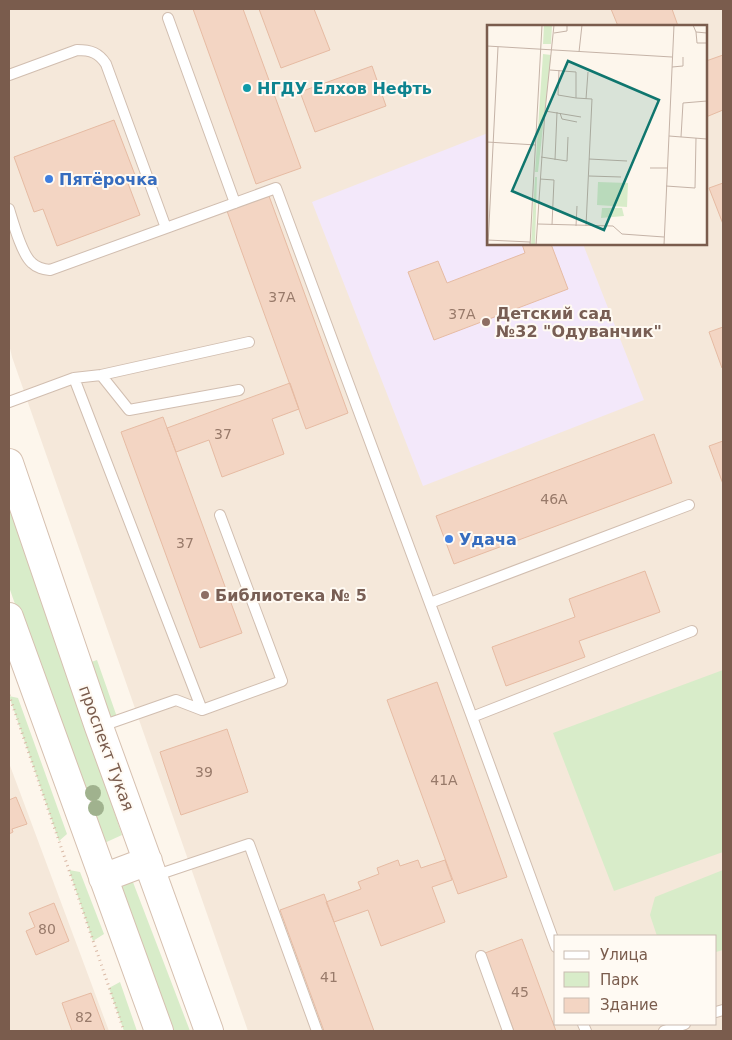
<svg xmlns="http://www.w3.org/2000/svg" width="732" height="1040" font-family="'DejaVu Sans',sans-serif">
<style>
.residential{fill:#f5e8da;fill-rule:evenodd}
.education{fill:#f3e8fa}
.green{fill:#d8ecc9}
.building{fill:#f3d5c3;stroke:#e6bba3}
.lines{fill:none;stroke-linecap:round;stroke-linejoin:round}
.lane-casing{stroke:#d1beb0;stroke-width:12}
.secondary-casing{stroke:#d6c0b0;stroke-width:30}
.path{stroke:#d9b8a5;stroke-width:3;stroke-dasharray:1 4;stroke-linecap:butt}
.lane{stroke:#fff;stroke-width:10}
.secondary{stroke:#fff;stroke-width:28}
.tree{fill:#a0b28e}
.culture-dot{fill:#0f9aa8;stroke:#fffaf3;stroke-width:2}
.shop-dot{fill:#3f7fe0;stroke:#fffaf3;stroke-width:2}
.education-dot{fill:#8d6e63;stroke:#fffaf3;stroke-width:2}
.labels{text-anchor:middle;stroke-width:4;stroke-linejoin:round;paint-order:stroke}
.number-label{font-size:14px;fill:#987a6a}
.culture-label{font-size:16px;font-weight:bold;fill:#0d838f;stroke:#fffaf3;text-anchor:start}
.shop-label{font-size:16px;font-weight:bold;fill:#366cbe;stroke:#fffaf3;text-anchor:start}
.education-label{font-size:16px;font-weight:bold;fill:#785e54;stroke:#fffaf3;text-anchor:start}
.street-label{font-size:16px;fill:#7a5c4d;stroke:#fffaf3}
.inset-road{fill:none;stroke:#c5b3a7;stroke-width:1}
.view{fill:#0f766e;fill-opacity:0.15;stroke:#0f766e;stroke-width:2.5}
.inset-edge{fill:none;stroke:#7a5c4d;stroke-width:2.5}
</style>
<rect width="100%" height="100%" fill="#fdf6ec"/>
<path class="residential" d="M 9,9 L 723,9 L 723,1031 L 248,1031 L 12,357 L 9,344 ZM 488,26 L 706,26 L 706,244 L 488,244 ZM 556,936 L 716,936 L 716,1024 L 556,1024 Z
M 9,763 L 109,1031 L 9,1031 Z"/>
<path class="education" d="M 488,133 L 488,244 L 583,244 L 644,400 L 423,486 L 312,202 Z"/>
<path class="green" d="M 9,497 L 122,835 L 100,845 L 9,587 Z
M 97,660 L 117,717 L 105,721 L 85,664 Z
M 723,670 L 723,852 L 614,891 L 553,733 Z
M 9,696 L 18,698 L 67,834 L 59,841 Z
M 69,870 L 80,872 L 104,934 L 93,941 Z
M 723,870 L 723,950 L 716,952 L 716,936 L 657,936 L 650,915 L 655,897 Z
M 131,877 L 190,1031 L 167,1031 L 113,883 Z
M 120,982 L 137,1031 L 124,1031 L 109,988 Z"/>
<path class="building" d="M 193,9 L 243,9 L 301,168 L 256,184 Z
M 259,9 L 314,9 L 330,50 L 281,68 Z
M 611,9 L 672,9 L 678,26 L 618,26 Z
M 723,55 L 723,110 L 706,117 L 706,61 Z
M 372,66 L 386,106 L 315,132 L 300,92 Z
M 114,120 L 135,175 L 126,178 L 140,215 L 57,246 L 43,209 L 34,212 L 14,157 Z
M 723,183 L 723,224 L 709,188 Z
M 269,196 L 348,413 L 306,429 L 227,211 Z
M 522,244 L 551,244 L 568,289 L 434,340 L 408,272 L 438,261 L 447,283 L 525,253 Z
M 723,327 L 723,367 L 722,368 L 709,332 Z
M 290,383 L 299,409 L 272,419 L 284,454 L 222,477 L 209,440 L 176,452 L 167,428 Z
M 163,417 L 242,633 L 200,648 L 121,432 Z
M 654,434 L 672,483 L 454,564 L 436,516 Z
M 723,441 L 723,484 L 709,446 Z
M 645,571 L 660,612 L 579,641 L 585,657 L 506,686 L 492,647 L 575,617 L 569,599 Z
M 437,682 L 507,877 L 458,894 L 387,700 Z
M 227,729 L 248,792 L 181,815 L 160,752 Z
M 16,797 L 27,824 L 12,829 L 13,832 L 9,834 L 9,800 Z
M 398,860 L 400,866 L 418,860 L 421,868 L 445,860 L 452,880 L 432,887 L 445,922 L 381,946 L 368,910 L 334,922 L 326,902 L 361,889 L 358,882 L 379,874 L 377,868 Z
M 324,894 L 334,922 L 374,1031 L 324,1031 L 280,910 Z
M 54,903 L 69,941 L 36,955 L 26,931 L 35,927 L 29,913 Z
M 522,939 L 556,1031 L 514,1031 L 485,953 Z
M 91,993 L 105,1031 L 72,1031 L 62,1003 Z"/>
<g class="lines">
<g class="lane-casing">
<path id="lane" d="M 168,18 L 235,203
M 9,75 L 77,50 C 91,50 99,53 106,64 L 166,228 L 276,188 L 472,717 L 556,947
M 9,209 C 13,222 22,255 32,263 C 37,268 43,269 50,270 L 166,228
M 101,375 L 129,410 L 239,390
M 74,378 L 202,710
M 9,402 L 74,378 L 101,375 L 249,342
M 430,603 L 689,505
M 472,717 L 692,631
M 99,727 L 176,700 L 202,710 L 282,681 L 220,515
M 154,876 L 249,844 L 317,1031
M 481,956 L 508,1031
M 716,1012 L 723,1010
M 583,1024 L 586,1031
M 664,1031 L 685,1024"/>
</g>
<g class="secondary-casing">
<path id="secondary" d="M 9,463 L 99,727 L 209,1031
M 9,617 L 159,1031
M 103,878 L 148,861"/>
</g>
<path class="path" d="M 9,695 L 124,1031"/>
<use href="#lane" class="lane"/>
<use href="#secondary" class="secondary"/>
</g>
<g class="tree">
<circle cx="93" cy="793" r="8"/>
<circle cx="96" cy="808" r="8"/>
</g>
<circle class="culture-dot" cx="247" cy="88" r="5"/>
<g class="shop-dot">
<circle cx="49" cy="179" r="5"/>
<circle cx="449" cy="539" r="5"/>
</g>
<g class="education-dot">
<circle cx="486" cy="322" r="5"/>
<circle cx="205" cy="595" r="5"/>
</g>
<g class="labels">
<g class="number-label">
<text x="282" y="302">37А</text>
<text x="462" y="319">37А</text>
<text x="223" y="439">37</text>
<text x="554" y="504">46А</text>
<text x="185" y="548">37</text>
<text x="204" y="777">39</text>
<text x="444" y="785">41А</text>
<text x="47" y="934">80</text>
<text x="329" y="982">41</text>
<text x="520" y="997">45</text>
<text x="84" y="1022">82</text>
</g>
<g class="culture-label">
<text x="257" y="94">НГДУ Елхов Нефть</text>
</g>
<g class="shop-label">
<text x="59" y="185">Пятёрочка</text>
<text x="459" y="545">Удача</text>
</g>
<g class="education-label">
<text x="496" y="319">Детский сад<tspan x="496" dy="18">№32 "Одуванчик"</tspan></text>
<text x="215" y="601">Библиотека № 5</text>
</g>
<g class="street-label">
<text transform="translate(107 748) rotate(70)" y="6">проспект Тукая</text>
</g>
</g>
<g transform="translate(487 25)">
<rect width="220" height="220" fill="#fdf6ec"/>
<path d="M 57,0 L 65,0 L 64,19 L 56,19 ZM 56,29 L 64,30 L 51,147 L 48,147 ZM 48,152 L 50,152 L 48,220 L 44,220 ZM 111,157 L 141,158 L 140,182 L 110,180 ZM 115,183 L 135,183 L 137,191 L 114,193 Z" fill="#d8ecc9"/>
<path class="inset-road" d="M 206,0 L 209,7 L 220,8M 209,7 L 210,18 L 220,18M 67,8 L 80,6 L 80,0M 0,21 L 185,32M 92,27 L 95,0M 185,42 L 196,41 L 196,32M 63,45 L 89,47 L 89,73 L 105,74 L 99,201M 72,45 L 71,70 L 89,73M 99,74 L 101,47M 58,86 L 94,92M 73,88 L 75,94 L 90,97M 182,111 L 220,114M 194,112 L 196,78 L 220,76M 0,117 L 49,120M 54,132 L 80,136 L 81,112M 102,134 L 140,136M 68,135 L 70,87M 163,143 L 180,143M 102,151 L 134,152M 53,154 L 67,155 L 65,200M 179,161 L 208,163 L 209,113M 51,199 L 126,201 L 135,209 L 177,212M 89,201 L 90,181M 0,215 L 43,217M 1,220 L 11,22M 43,220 L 55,0M 49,220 L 58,86 L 67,0M 177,220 L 187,0"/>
<path class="view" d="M 81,36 L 172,75 L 117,205 L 25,166 Z"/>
<rect width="220" height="220" class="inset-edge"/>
</g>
<rect width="732" height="1040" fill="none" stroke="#7a5c4d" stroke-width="20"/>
<rect x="554" y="935" width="162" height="90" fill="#fffaf3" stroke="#cabbb1"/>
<rect x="564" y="951" width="25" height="8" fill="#ffffff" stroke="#cabbb1"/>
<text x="600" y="960" font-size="15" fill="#7a5c4d">Улица</text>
<rect x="564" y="972" width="25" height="15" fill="#d8ecc9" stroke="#cabbb1"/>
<text x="600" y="985" font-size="15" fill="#7a5c4d">Парк</text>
<rect x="564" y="998" width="25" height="15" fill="#f3d5c3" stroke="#cabbb1"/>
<text x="600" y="1010" font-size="15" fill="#7a5c4d">Здание</text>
</svg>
